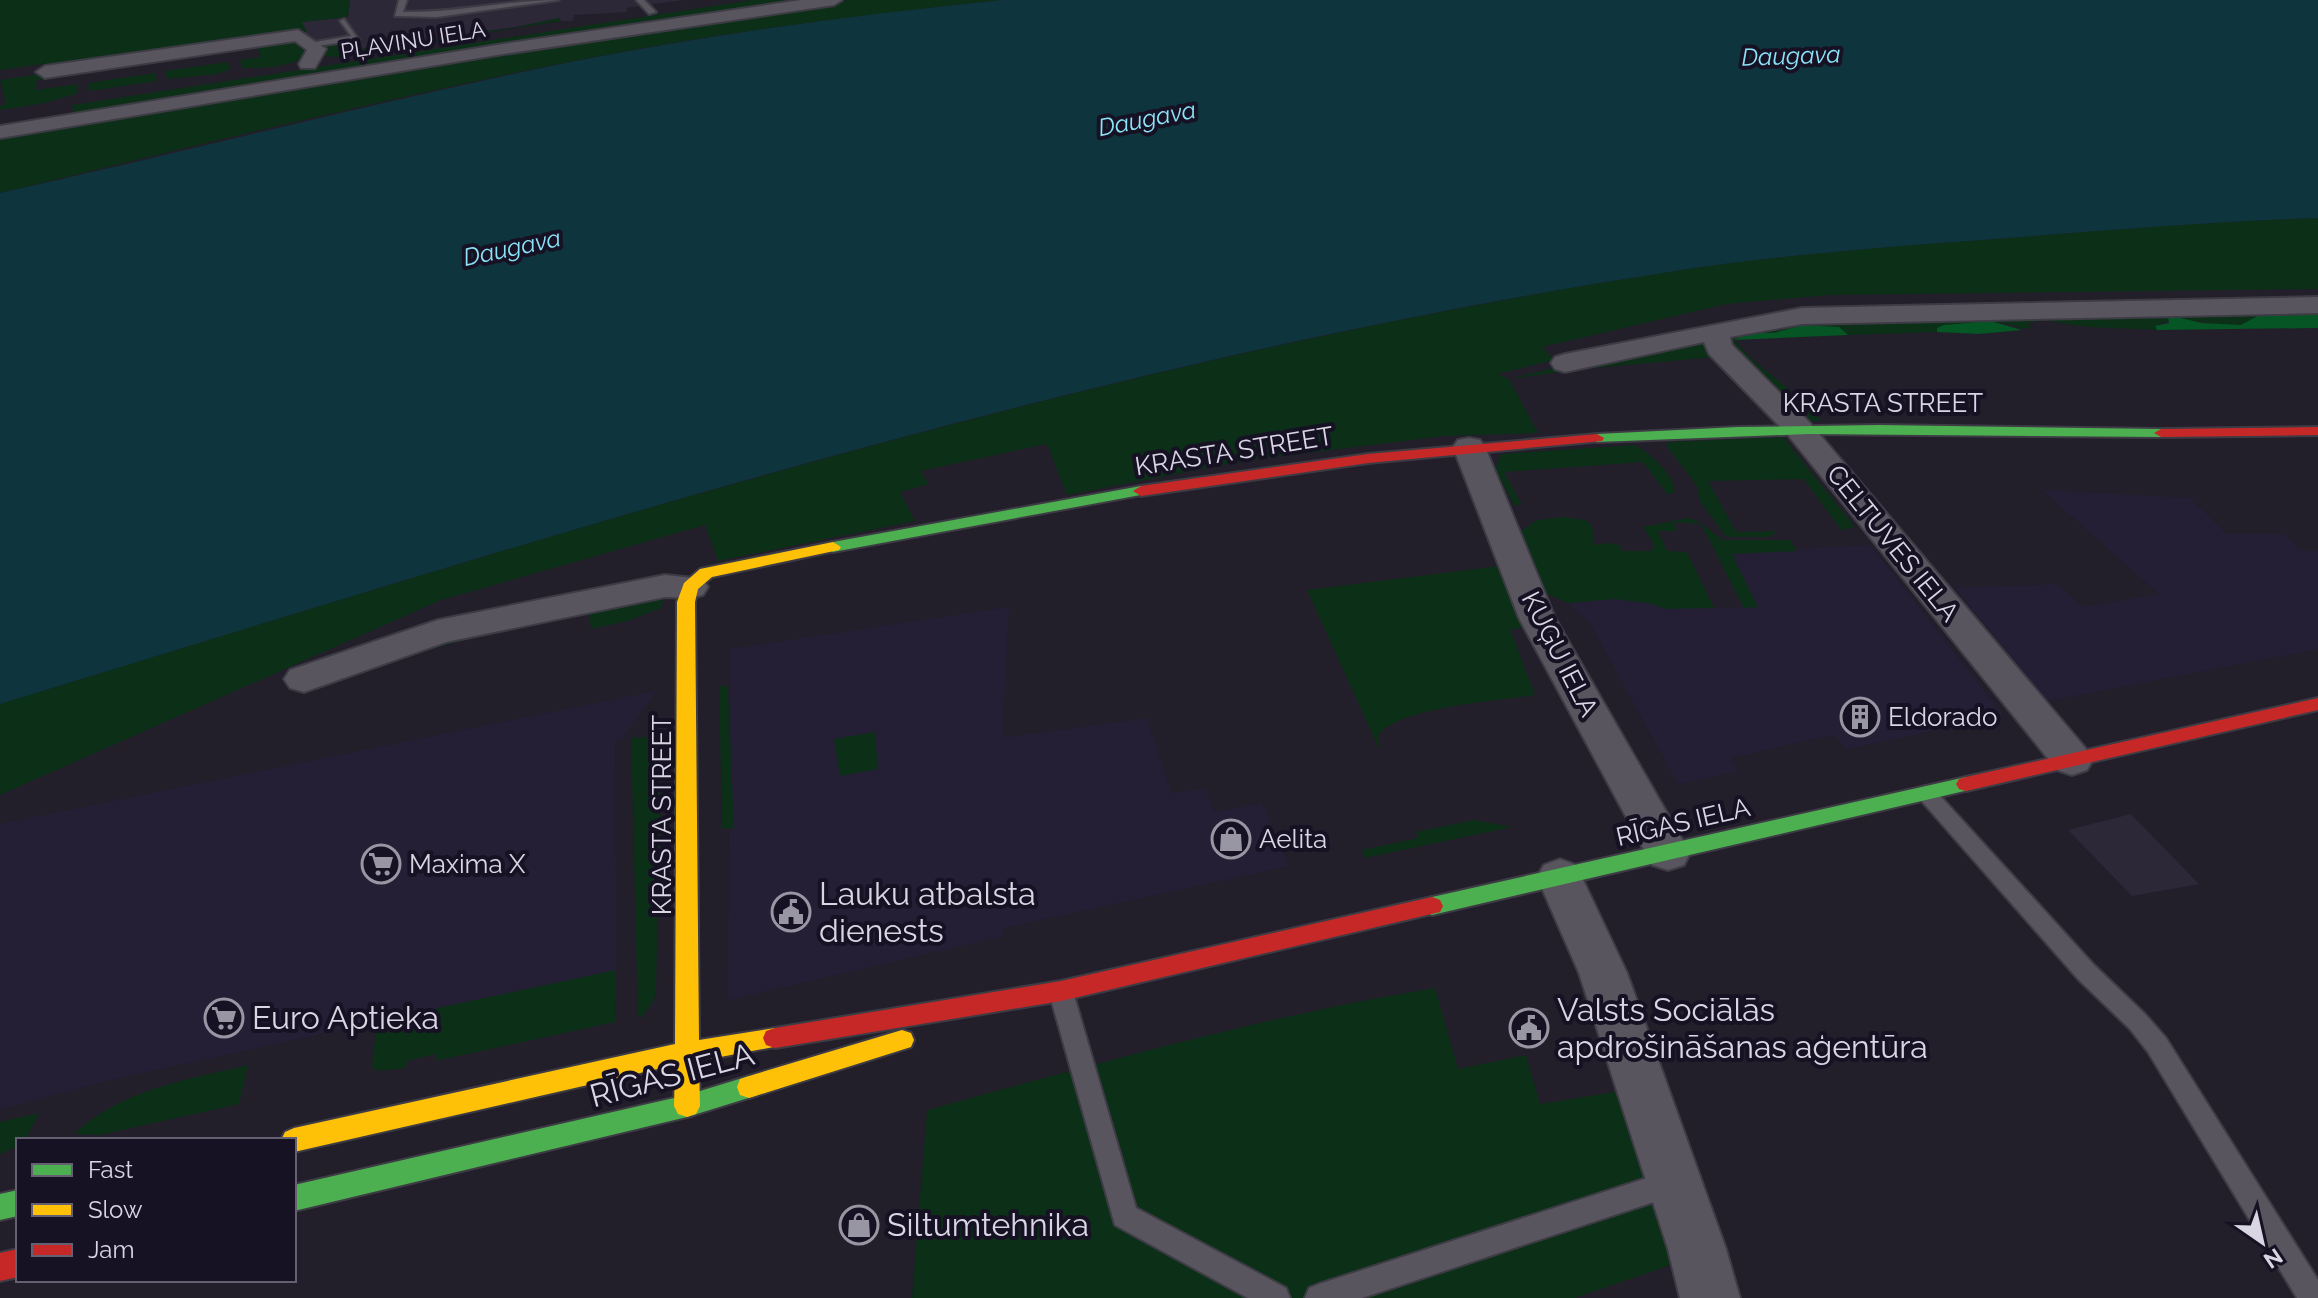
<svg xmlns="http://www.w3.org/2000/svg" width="2318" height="1298" font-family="Raleway,sans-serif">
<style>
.built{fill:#251f36}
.industrial{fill:#2d2838}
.green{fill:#0c2f18}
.forest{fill:#055525}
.water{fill:#0e353e}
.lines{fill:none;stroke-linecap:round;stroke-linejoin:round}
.lane-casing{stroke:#3d3b44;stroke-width:4}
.street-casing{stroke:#3d3b44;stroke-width:4}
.fast-casing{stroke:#3d3b44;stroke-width:4}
.slow-casing{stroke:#3d3b44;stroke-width:4}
.jam-casing{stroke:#3d3b44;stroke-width:4}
.lane{fill:#58555f;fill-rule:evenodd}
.street{fill:#58555f;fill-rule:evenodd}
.fast{fill:#4caf50;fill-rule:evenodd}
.slow{fill:#ffc107;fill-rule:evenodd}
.jam{fill:#c62828;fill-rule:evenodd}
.labels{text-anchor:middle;stroke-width:8;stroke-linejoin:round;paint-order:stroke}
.far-street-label{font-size:22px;fill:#d9d6e4;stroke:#171124}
.far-water-label{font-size:24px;font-style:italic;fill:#8ce4f9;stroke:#171124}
.street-label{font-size:26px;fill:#d9d6e4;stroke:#171124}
.poi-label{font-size:26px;fill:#d9d6e4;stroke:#171124;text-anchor:start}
.near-poi-label{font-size:32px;fill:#d9d6e4;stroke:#171124;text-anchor:start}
.near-street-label{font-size:32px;fill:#d9d6e4;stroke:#171124}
</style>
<rect width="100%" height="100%" fill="#221e2a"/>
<path class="built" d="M 2042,490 L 2190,498 L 2226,534 L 2283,534 L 2301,551 L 2318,551 L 2318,649 L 2047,701 L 1955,588 L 2058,584 L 2082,607 L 2159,594 Z
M 1870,545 L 2004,716 L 1847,749 L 1834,735 L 1822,737 L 1730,758 L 1738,771 L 1678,784 L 1590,623 L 1559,595 L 1705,590 L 1714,608 L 1752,608 L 1726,553 Z
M 1009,607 L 1002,738 L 1147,718 L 1171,793 L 1205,789 L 1214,812 L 1262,803 L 1289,866 L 1003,928 L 1004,936 L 728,1000 L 730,649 Z
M 656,691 L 622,739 L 615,741 L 616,970 L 123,1077 L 0,1109 L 0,824 Z"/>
<path class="industrial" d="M 350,0 L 684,0 L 626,8 L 628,12 L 574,15 L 573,21 L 561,21 L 559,18 L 514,27 L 405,42 L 399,35 L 369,39 L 374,47 L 304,58 L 293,34 L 301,22 L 348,17 Z
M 2131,814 L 2199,884 L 2132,896 L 2068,830 Z"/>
<path class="green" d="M 0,0 L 350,0 L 348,17 L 302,22 L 307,32 L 51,69 L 50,63 L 0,70 Z
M 752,0 L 817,0 L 658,20 L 659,23 L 126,108 L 124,105 L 75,116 L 72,105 Z
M 849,0 L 1002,0 C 890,12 778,25 666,44 C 442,83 221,140 0,193 L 0,134 Z
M 559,18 L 561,21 L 338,57 L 322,56 L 327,46 L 337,44 L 343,52 L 373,47 L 368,40 L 399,35 L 405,42 L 513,28 Z
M 295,40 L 310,52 C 295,68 263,68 242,68 L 240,60 L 261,57 L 258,48 L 235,52 L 233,46 Z
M 228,62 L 231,69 L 217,74 L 167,79 L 165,71 Z
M 75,69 L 76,75 L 37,80 L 36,90 L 77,84 L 78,93 L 45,103 L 0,110 L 0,106 L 6,104 L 0,80 Z
M 155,73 L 157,81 L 89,91 L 88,83 Z
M 2318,218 L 2318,289 L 1830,295 L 1727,304 L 1542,347 L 1554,360 L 1497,374 L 1509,379 L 1570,364 L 1576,370 L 1509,379 L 1538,433 L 1444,436 L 1243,461 L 1067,495 L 1047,444 L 920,471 L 929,484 L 900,492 L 915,521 L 718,561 L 705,525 L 441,600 L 0,795 L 0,704 C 552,535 1103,359 1675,271 C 1785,254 1898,246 2008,238 C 2111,230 2215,221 2318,218 Z
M 2318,308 L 2318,314 L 2310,311 C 2294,314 2277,316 2260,319 C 2254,320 2248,324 2242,325 C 2213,329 2183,311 2155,326 L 2157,330 C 2129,328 2100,329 2072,325 C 2056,323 2045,317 2028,324 L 2032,328 C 2020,330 2013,324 2001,323 C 1980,321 1959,325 1937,328 L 1937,332 L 1848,335 L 1802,325 L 1774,333 L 1750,333 L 1734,339 C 1758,371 1795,387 1821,421 L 1808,421 L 1732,353 L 1726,335 L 1762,324 Z
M 1706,336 L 1770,406 L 1772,420 L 1714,357 L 1583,369 L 1577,363 Z
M 1783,437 L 1855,527 L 1841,530 L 1804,479 L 1708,481 L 1736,532 L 1777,531 L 1770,537 L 1726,537 L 1699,500 L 1698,489 L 1690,476 L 1666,446 L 1668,442 Z
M 1635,445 C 1649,452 1678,478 1674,493 L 1667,494 L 1643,462 L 1504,472 L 1522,505 L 1514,505 L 1495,469 L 1501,454 Z
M 1564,517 L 1585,520 L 1592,525 L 1594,545 L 1606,543 L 1619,545 L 1622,551 L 1651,551 L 1654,545 L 1643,527 L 1688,518 L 1701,523 L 1723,540 L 1790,540 L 1797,551 L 1732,554 L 1758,607 L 1744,608 L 1701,524 L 1674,522 L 1677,531 L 1658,531 L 1667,551 L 1687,552 L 1714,608 L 1667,609 L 1647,603 L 1614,599 L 1568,603 L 1547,594 L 1521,531 L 1537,520 Z
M 1500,566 L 1524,628 L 1510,629 L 1535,695 C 1499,701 1397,707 1378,736 L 1380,751 L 1307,590 Z
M 652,597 L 663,600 L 661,608 L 627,621 L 591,629 L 589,612 L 501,629 L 307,686 L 306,683 C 419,641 531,610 652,597 Z
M 728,685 L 734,829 L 722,828 L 719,687 Z
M 875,732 L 878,769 L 840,776 L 834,739 Z
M 647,737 L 655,739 L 661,750 L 656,990 L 654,1000 L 642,1017 L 638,1017 L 631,738 Z
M 1474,820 L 1512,827 L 1365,858 L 1362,850 L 1418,838 L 1416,832 Z
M 616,970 L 615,1022 L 435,1061 L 435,1054 L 407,1061 L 406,1068 L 377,1071 L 372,1067 L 377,1021 Z
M 1435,988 L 1458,1069 L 1526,1055 L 1540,1104 L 1633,1089 L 1685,1260 L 1575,1298 L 912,1298 L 927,1110 C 1095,1064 1264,1016 1435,988 Z
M 248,1065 L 239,1104 L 100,1135 L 74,1134 C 122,1089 187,1080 248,1065 Z
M 39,1113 L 25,1140 L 18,1140 L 18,1146 L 0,1154 L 0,1122 Z"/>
<path class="forest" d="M 2310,311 L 2318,314 L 2318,328 L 2157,330 L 2155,326 L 2169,323 L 2168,317 L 2172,316 L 2202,323 L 2241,325 L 2263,313 Z
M 1990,321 L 2022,330 L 1979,334 L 1937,332 L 1937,328 L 1944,325 Z
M 1802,325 L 1839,327 L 1848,335 L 1733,340 L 1750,333 L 1774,333 Z"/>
<path class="water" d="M 1002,0 L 2318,0 L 2318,218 C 2215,221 2111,230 2008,238 C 1898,246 1785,254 1675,271 C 1103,358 552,535 0,704 L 0,193 C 189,151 376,102 566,63 C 710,34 856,15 1002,0 Z"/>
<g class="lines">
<g class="lane-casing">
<path id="lane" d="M 399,0 L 407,0 L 403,12 C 455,13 506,0 559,0 L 437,17 L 395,16 Z
M 636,0 L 644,0 L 656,12 L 649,14 Z
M 344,19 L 359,40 L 309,47 L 309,43 L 351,36 L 340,21 Z
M 1926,786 L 1933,788 L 2094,965 L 2146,1015 L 2166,1038 L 2318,1280 L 2318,1298 L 2297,1298 L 2148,1052 L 2130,1029 L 2078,979 L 1919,798 L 1916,793 L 1919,788 Z
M 1061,982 L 1069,985 L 1073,992 L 1136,1208 L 1286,1288 L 1290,1298 L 1248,1298 L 1115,1225 L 1049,992 L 1053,985 Z
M 1672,1170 L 1681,1174 L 1685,1183 L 1681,1192 L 1672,1196 L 1362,1298 L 1305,1298 L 1309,1288 L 1319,1284 Z"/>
</g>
<g class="street-casing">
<path id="street" d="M 801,0 L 842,0 L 834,5 L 497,55 L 0,138 L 0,126 L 497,45 Z
M 298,30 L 326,49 L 315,68 L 301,68 L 299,64 L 307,50 L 295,41 L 45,78 L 36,72 L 45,66 Z
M 2318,297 L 2318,313 L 1802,324 L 1730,337 L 1732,345 L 1810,423 L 2087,750 L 2093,760 L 2087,770 L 2072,775 L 2057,770 L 1788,435 L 1709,354 L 1704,342 L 1565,372 L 1555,369 L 1551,363 L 1555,357 L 1565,354 L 1802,308 Z
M 1469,438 L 1480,440 L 1485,447 L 1555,618 L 1690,853 L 1684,865 L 1668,870 L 1652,865 L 1519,618 L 1453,447 L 1458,440 Z
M 665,575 L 703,579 L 708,587 L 703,595 L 690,598 L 665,597 L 446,642 L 304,692 L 290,688 L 284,679 L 290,670 L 438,620 Z
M 1560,859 L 1576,865 L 1627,973 L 1726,1249 L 1740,1298 L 1680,1298 L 1668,1249 L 1579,973 L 1537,877 L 1544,865 Z"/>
</g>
<g class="fast-casing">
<path id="fast" d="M 1879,425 L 2161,429 L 2168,433 L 2161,437 L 1808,434 L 1597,442 L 1590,438 L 1597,434 L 1738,427 Z
M 1141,486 L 1146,488 L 1149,491 L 1146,494 L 833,552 L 825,547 L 833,542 Z
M 1966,777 L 1973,779 L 1976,784 L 1973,789 L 1432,915 L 1424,912 L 1421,906 L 1424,900 L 1432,897 Z
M 749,1076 L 758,1079 L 761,1087 L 758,1095 L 687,1117 L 294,1211 L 294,1185 L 687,1095 Z
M 18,1190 L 18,1216 L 0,1220 L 0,1194 Z"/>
</g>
<g class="slow-casing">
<path id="slow" d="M 833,542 L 841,547 L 839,550 L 712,577 L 698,589 L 695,602 L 699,1040 L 775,1028 L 784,1031 L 787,1038 L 784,1045 L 699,1061 L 700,1106 L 696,1114 L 687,1117 L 678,1114 L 674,1106 L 675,1065 L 294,1152 L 294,1140 L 281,1140 L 285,1132 L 294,1128 L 675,1044 L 677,602 L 684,583 L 700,569 Z
M 902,1030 L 911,1033 L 914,1040 L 911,1047 L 749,1098 L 740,1095 L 737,1087 L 740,1079 L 749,1076 Z"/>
</g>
<g class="jam-casing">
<path id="jam" d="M 2318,427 L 2318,435 L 2161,437 L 2154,433 L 2161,429 Z
M 1597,434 L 1604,438 L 1602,441 L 1368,463 L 1141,496 L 1133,491 L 1141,486 L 1368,454 Z
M 2318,698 L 2318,710 L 1966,791 L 1959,789 L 1956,784 L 1959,779 L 1966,777 Z
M 1432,897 L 1440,900 L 1443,906 L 1440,912 L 1061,1001 L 775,1048 L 766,1045 L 763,1038 L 766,1031 L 775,1028 L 1061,981 Z
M 18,1249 L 18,1277 L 0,1281 L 0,1253 Z"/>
</g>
<use href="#lane" class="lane"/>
<use href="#street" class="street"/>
<use href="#fast" class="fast"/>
<use href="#slow" class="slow"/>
<use href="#jam" class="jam"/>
</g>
<defs>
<g id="building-ring" transform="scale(2)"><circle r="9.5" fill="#171124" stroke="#9996a3" stroke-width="1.5"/><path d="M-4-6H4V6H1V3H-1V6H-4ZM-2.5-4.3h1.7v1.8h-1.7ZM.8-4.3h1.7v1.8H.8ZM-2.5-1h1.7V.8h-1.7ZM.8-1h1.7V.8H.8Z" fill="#9996a3"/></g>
<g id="shop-ring" transform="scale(2)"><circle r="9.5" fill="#171124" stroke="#9996a3" stroke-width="1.5"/><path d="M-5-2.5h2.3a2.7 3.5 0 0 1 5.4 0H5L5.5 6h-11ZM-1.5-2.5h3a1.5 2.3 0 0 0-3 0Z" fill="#9996a3"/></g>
<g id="supermarket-ring" transform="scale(2)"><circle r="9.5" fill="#171124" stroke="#9996a3" stroke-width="1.5"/><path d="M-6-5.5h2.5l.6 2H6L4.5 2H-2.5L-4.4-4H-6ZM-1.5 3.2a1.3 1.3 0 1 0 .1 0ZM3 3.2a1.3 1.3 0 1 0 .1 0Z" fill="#9996a3"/></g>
<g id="civic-ring" transform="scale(2)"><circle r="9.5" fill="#171124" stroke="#9996a3" stroke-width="1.5"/><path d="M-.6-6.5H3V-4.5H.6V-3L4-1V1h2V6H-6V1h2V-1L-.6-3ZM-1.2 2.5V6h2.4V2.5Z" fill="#9996a3"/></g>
</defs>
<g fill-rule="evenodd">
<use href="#building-ring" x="1860" y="717"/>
<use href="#shop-ring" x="1231" y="839"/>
<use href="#supermarket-ring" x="381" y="864"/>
<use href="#civic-ring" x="791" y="912"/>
<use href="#supermarket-ring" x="224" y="1018"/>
<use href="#civic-ring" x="1529" y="1028"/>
<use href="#shop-ring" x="859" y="1225"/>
</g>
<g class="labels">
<g class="far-street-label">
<text transform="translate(413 40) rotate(-9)" y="8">PĻAVIŅU IELA</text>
</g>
<g class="far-water-label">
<text transform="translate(1791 56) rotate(-2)" y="8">Daugava</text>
<text transform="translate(1147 119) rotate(-11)" y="8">Daugava</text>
<text transform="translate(512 248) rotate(-12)" y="8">Daugava</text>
</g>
<g class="street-label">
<text x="1883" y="412">KRASTA STREET</text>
<text transform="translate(1234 451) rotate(-9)" y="9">KRASTA STREET</text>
<text transform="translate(1893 543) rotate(51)" y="9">CELTUVES IELA</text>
<text transform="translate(1560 654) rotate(63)" y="9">KUĢU IELA</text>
<text transform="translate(662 815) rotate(-90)" y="9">KRASTA STREET</text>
<text transform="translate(1683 822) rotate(-13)" y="9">RĪGAS IELA</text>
</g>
<g class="poi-label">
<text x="1888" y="726">Eldorado</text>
<text x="1259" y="848">Aelita</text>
<text x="409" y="873">Maxima X</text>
</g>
<g class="near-poi-label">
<text x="819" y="905">Lauku atbalsta<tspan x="819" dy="37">dienests</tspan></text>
<text x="1557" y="1021">Valsts Sociālās<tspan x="1557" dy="37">apdrošināšanas aģentūra</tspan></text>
<text x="252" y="1029">Euro Aptieka</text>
<text x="887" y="1236">Siltumtehnika</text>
</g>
<g class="near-street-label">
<text transform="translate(672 1075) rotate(-15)" y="11">RĪGAS IELA</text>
</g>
</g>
<rect x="16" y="1138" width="280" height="144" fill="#171124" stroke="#656071" stroke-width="2"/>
<rect x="32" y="1164" width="40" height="12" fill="#4caf50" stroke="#656071" stroke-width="2"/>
<text x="88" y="1178" font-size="24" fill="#d9d6e4">Fast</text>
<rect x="32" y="1204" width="40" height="12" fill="#ffc107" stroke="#656071" stroke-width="2"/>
<text x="88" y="1218" font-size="24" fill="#d9d6e4">Slow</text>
<rect x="32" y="1244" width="40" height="12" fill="#c62828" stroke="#656071" stroke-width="2"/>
<text x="88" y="1258" font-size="24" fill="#d9d6e4">Jam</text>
<g transform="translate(2262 1242) rotate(146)" stroke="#171124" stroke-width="6" paint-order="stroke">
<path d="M0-6L14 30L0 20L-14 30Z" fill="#d9d6e4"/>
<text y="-12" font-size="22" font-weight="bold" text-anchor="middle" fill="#d9d6e4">N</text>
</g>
</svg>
